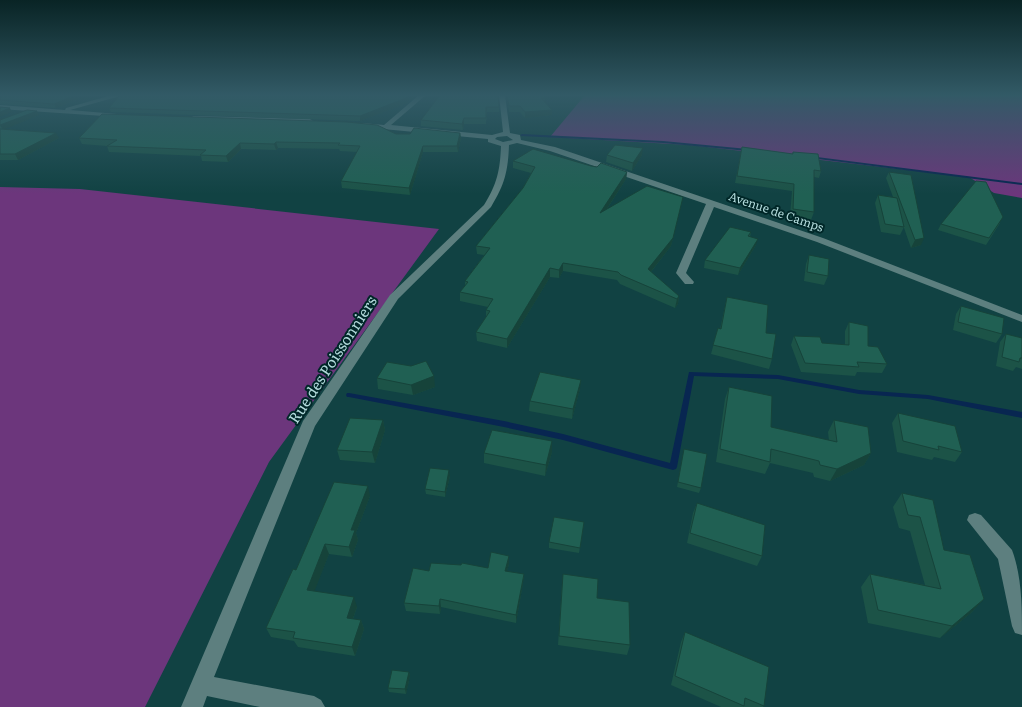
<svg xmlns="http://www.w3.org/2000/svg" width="1022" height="707" font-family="Literata,serif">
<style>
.green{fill:#6c367c}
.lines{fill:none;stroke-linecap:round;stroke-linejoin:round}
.stream{fill:#082651;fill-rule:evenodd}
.minor{fill:#5d7f7f;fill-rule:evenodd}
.wall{fill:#1c5347}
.shaded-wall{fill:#16433a}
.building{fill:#206053;stroke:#16433a}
.labels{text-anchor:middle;stroke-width:4;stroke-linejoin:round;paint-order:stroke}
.far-street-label{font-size:12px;fill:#b2dadb;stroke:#002728}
.street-label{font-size:15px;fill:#b2dadb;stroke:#002728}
</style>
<rect width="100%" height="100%" fill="#114243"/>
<path class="green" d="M 585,95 L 1022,95 L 1022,198 L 994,193 L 969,177 L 689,145 L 550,137 Z
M 0,187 L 80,189 L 439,229 L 269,462 L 145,707 L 0,707 Z"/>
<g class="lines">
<path class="stream" d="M 522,134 L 663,141 L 748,149 L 750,150 L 748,151 L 663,143 L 521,136 L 520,135 Z
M 809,156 L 1022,183 L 1022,185 L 810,158 L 809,158 Z
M 689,372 L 778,375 L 859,390 L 928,395 L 1022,412 L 1022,418 L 928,399 L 859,394 L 778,379 L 694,376 L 677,467 L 676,469 L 673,470 L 563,440 L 504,427 L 349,397 L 347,397 L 346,395 L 347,393 L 349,393 L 504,421 L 563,434 L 670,463 Z"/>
<path class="minor" d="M 112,95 L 124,95 L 70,110 L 117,114 L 120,116 L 119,117 L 0,109 L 0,105 L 65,110 L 66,108 Z
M 419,95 L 426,95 L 391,125 L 492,135 L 503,132 L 499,95 L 505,95 L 510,133 L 520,135 L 521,140 L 555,147 L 823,238 L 1022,315 L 1022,322 L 817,242 L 714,207 L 686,273 L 694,282 L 693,284 L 685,284 L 676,273 L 706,204 L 550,151 L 517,143 L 509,145 C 508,171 505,184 491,207 L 398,299 L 315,426 L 214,677 L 314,696 L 321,700 L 325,707 L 260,707 L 207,696 L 203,707 L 181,707 L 303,421 L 390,295 L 484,205 C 497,184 500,171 501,146 L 488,142 L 488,139 L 362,127 L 359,125 L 362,123 L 384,125 ZM 507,136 L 513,140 L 503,142 L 495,139 L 497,137 Z
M 193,116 L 310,119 L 313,121 L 310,123 L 195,119 L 192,117 Z
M 975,513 L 981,515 L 1012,550 C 1022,577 1022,607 1022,635 L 1015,633 L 1012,626 L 998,559 L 967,520 L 969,515 Z"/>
</g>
<path class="wall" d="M 0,95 L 87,95 L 56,108 L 0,104 Z
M 120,95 L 416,95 L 407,103 L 360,121 L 111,112 L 109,108 Z
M 440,95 L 499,107 L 499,112 L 487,112 L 486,124 L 464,124 L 463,130 L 421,126 L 421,120 Z
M 507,95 L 544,95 L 545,98 L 545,102 L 552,110 L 552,115 L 525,118 L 520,112 L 509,112 Z
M 39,115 L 4,129 L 59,138 L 18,160 L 0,160 L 0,120 Z
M 460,133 L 461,138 L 458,152 L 423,152 L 410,195 L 342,188 L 341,181 L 357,152 L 340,151 L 339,149 L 278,148 L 276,150 L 241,149 L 228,162 L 202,161 L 201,156 L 109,152 L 107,146 L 82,144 L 79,138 Z
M 742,147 L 792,154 L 793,152 L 821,171 L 819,178 L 814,177 L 814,212 L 811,220 L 790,216 L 792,191 L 735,183 Z
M 607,155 L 642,155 L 632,171 L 606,162 Z
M 513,161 L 591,166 L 627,172 L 626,179 L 607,209 L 683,197 L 671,246 L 651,272 L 679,296 L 678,304 L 675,308 L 620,284 L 617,280 L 563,271 L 559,278 L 550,277 L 507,348 L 477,341 L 476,332 L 486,317 L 486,310 L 488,307 L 460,301 L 460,292 L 465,286 L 465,281 L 484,255 L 477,254 L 476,246 L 523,188 L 531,173 L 513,168 Z
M 889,172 L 921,245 L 911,248 L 903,225 L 904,227 L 900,235 L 881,232 L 875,203 L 878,195 L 893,197 L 886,178 Z
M 1000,223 L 986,245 L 938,230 L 941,224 Z
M 751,232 L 750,237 L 756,245 L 738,275 L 704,268 L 705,260 Z
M 809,255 L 828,276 L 824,285 L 804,281 L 806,264 Z
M 727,297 L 766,333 L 772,359 L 769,369 L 711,354 L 718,328 L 720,329 Z
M 961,306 L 1002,334 L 996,343 L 953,330 L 956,314 Z
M 849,322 L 868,346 L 887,364 L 882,373 L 857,372 L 855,376 L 801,372 L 791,345 L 794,336 L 822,343 L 845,345 L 845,331 Z
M 1006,334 L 1022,338 L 1022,369 L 1016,367 L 1013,371 L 996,366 L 1000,342 Z
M 377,378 L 435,387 L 413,395 L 378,389 Z
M 729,387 L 771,427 L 829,441 L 828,432 L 834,420 L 871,453 L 864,465 L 830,481 L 814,477 L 813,473 L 770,463 L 765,474 L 716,462 L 725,399 Z
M 580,389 L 572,419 L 529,411 L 530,401 Z
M 898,413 L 962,452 L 955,462 L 934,457 L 932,460 L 897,452 L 892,423 Z
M 383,420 L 385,430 L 375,463 L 340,460 L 337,450 Z
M 684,449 L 701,488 L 699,493 L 677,487 Z
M 552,452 L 545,476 L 484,463 L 484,453 Z
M 450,476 L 445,497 L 426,494 L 425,489 Z
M 902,493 L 944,550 L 984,599 L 971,613 L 940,638 L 868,623 L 861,587 L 870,574 L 925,585 L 910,531 L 899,528 L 893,507 Z
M 370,496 L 356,533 L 358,540 L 352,557 L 329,554 L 314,591 L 357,607 L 353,619 L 361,620 L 364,629 L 355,656 L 298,647 L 294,641 L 271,637 L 266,628 L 296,570 Z
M 697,503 L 762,556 L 757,566 L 687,543 L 693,513 Z
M 584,522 L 579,553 L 549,548 L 549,542 Z
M 509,556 L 509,564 L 507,571 L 524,574 L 523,583 L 516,623 L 441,607 L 440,614 L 406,611 L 404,603 L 429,571 L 488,568 Z
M 562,584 L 597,598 L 630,645 L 627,655 L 558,645 Z
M 685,632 L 764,706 L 763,707 L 721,707 L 671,685 L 681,642 Z
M 409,672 L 410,676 L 406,694 L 389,692 L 388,688 Z"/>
<path class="shaded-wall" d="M 76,95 L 87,95 L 56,108 L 54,104 Z
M 410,95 L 416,95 L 407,103 L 360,121 L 360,116 Z
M 10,108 L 12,112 L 0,117 L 0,112 Z
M 552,110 L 552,115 L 525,118 L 525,112 Z
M 37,111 L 39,115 L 3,130 L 0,125 Z
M 464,118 L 464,124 L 463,130 L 462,124 Z
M 56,133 L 59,138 L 18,160 L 15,154 Z
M 460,133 L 461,138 L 458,152 L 457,146 Z
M 276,142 L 278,148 L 276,150 L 274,144 Z
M 240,143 L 241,149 L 228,162 L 226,156 Z
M 423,146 L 423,152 L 410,195 L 409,188 Z
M 643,148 L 642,155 L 632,171 L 633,163 Z
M 627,172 L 626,179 L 599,221 L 600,213 Z
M 683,197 L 671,246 L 646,278 L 648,269 Z
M 924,238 L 921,245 L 911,248 L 915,240 Z
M 758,239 L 756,245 L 738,275 L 740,268 Z
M 563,263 L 563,271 L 559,278 L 559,270 Z
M 550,268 L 550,277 L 507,348 L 507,339 Z
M 679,296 L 678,304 L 675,308 L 677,299 Z
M 434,376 L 435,387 L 413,395 L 411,385 Z
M 581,380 L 580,389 L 572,419 L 573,409 Z
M 383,420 L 385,430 L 375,463 L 372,452 Z
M 552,441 L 552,452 L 545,476 L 546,465 Z
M 871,453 L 864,465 L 830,481 L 837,469 Z
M 449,470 L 450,476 L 445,497 L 445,492 Z
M 368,486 L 370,496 L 356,533 L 358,540 L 352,557 L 349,547 L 351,530 Z
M 325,544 L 329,554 L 311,600 L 307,590 Z
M 509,556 L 509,564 L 505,579 L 505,571 Z
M 524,574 L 523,583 L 516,623 L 516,615 Z
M 354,597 L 357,607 L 350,627 L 347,618 Z
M 440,599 L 441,607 L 440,614 L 439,606 Z
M 984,599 L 971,613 L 940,638 L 952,626 Z
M 361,620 L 364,629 L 355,656 L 352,647 Z
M 409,672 L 410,676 L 406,694 L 405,689 Z"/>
<path class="building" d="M 0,95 L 76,95 L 54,104 L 0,100 Z
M 120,95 L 410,95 L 406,98 L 360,116 L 109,108 Z
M 440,95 L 498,95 L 499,107 L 486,107 L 486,118 L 464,118 L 462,124 L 421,120 Z
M 507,95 L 544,95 L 545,98 L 541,98 L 552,110 L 525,112 L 520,106 L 509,106 Z
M 0,107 L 10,108 L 0,112 Z
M 27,110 L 37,111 L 0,125 L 0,120 Z
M 102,114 L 347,122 L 377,125 L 396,134 L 410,134 L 414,128 L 460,133 L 457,146 L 423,146 L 409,188 L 341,181 L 360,146 L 338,145 L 340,143 L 276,142 L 274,144 L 240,143 L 226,156 L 200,155 L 206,150 L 107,146 L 117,140 L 79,138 Z
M 0,129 L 56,133 L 15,154 L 0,154 Z
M 615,145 L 643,148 L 633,163 L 607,155 Z
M 742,147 L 793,154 L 793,152 L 818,154 L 821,171 L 814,170 L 814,212 L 793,209 L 794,184 L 737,176 Z
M 533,149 L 591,166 L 597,167 L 601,163 L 627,172 L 600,213 L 647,186 L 683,197 L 673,238 L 648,269 L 679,296 L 677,299 L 621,275 L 618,272 L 563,263 L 559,270 L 550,268 L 507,339 L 476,332 L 490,311 L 486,310 L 493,299 L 460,292 L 468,282 L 465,281 L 490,248 L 476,246 L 523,188 L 535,167 L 513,161 Z
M 889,172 L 911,175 L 924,238 L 915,240 Z
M 976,181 L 986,182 L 1003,217 L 989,238 L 941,224 Z
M 878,195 L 897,198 L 904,227 L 885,224 Z
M 730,227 L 751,232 L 748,236 L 758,239 L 740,268 L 705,260 Z
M 809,255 L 829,259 L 828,276 L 807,272 Z
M 727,297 L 768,305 L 766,333 L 776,334 L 772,359 L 713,345 L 718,328 L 721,329 Z
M 961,306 L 1004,318 L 1002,334 L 958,322 Z
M 849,322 L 868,326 L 868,346 L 878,347 L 887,364 L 857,362 L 859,367 L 805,363 L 794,336 L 820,337 L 822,343 L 849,345 Z
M 1006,334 L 1022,338 L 1022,358 L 1020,358 L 1019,362 L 1002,357 Z
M 426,361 L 434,376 L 411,385 L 377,378 L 387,362 L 411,366 Z
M 540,372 L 581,380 L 573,409 L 530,401 Z
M 729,387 L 772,396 L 771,427 L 837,442 L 834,420 L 868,427 L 871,453 L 837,469 L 820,465 L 819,461 L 771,449 L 770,462 L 720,449 Z
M 898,413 L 955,426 L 962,452 L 938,446 L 939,450 L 903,441 Z
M 350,418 L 383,420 L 372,452 L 337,450 Z
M 492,430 L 552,441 L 546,465 L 484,453 Z
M 684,449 L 707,454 L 701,488 L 678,482 Z
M 430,468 L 449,470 L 445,492 L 425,489 Z
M 334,482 L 368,486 L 351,530 L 355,530 L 349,547 L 325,544 L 307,590 L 354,597 L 347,618 L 361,620 L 352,647 L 293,638 L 295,632 L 266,628 L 293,569 L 296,570 Z
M 902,493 L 933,500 L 944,550 L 970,555 L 984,599 L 952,626 L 878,610 L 870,574 L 941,589 L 920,517 L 908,515 Z
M 697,503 L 765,525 L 762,556 L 690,533 Z
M 554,517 L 584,522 L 580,548 L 549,542 Z
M 491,552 L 509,556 L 505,571 L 524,574 L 516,615 L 440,599 L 439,606 L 404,603 L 413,568 L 429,571 L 431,563 L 461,565 L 462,563 L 488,568 Z
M 563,574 L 598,579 L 597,598 L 629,602 L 630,645 L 559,636 Z
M 685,632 L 769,667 L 764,706 L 745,698 L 744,706 L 675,676 Z
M 392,670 L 409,672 L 405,689 L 388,688 Z"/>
<linearGradient id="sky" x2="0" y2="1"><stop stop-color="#092425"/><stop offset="0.49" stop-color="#325a66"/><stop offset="1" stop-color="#325a66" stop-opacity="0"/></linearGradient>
<rect width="1022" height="194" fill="url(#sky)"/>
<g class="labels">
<g class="far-street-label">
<text transform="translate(776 212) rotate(19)" y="4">Avenue de Camps</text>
</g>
<g class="street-label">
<text transform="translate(333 360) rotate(-57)" y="5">Rue des Poissonniers</text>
</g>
</g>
</svg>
